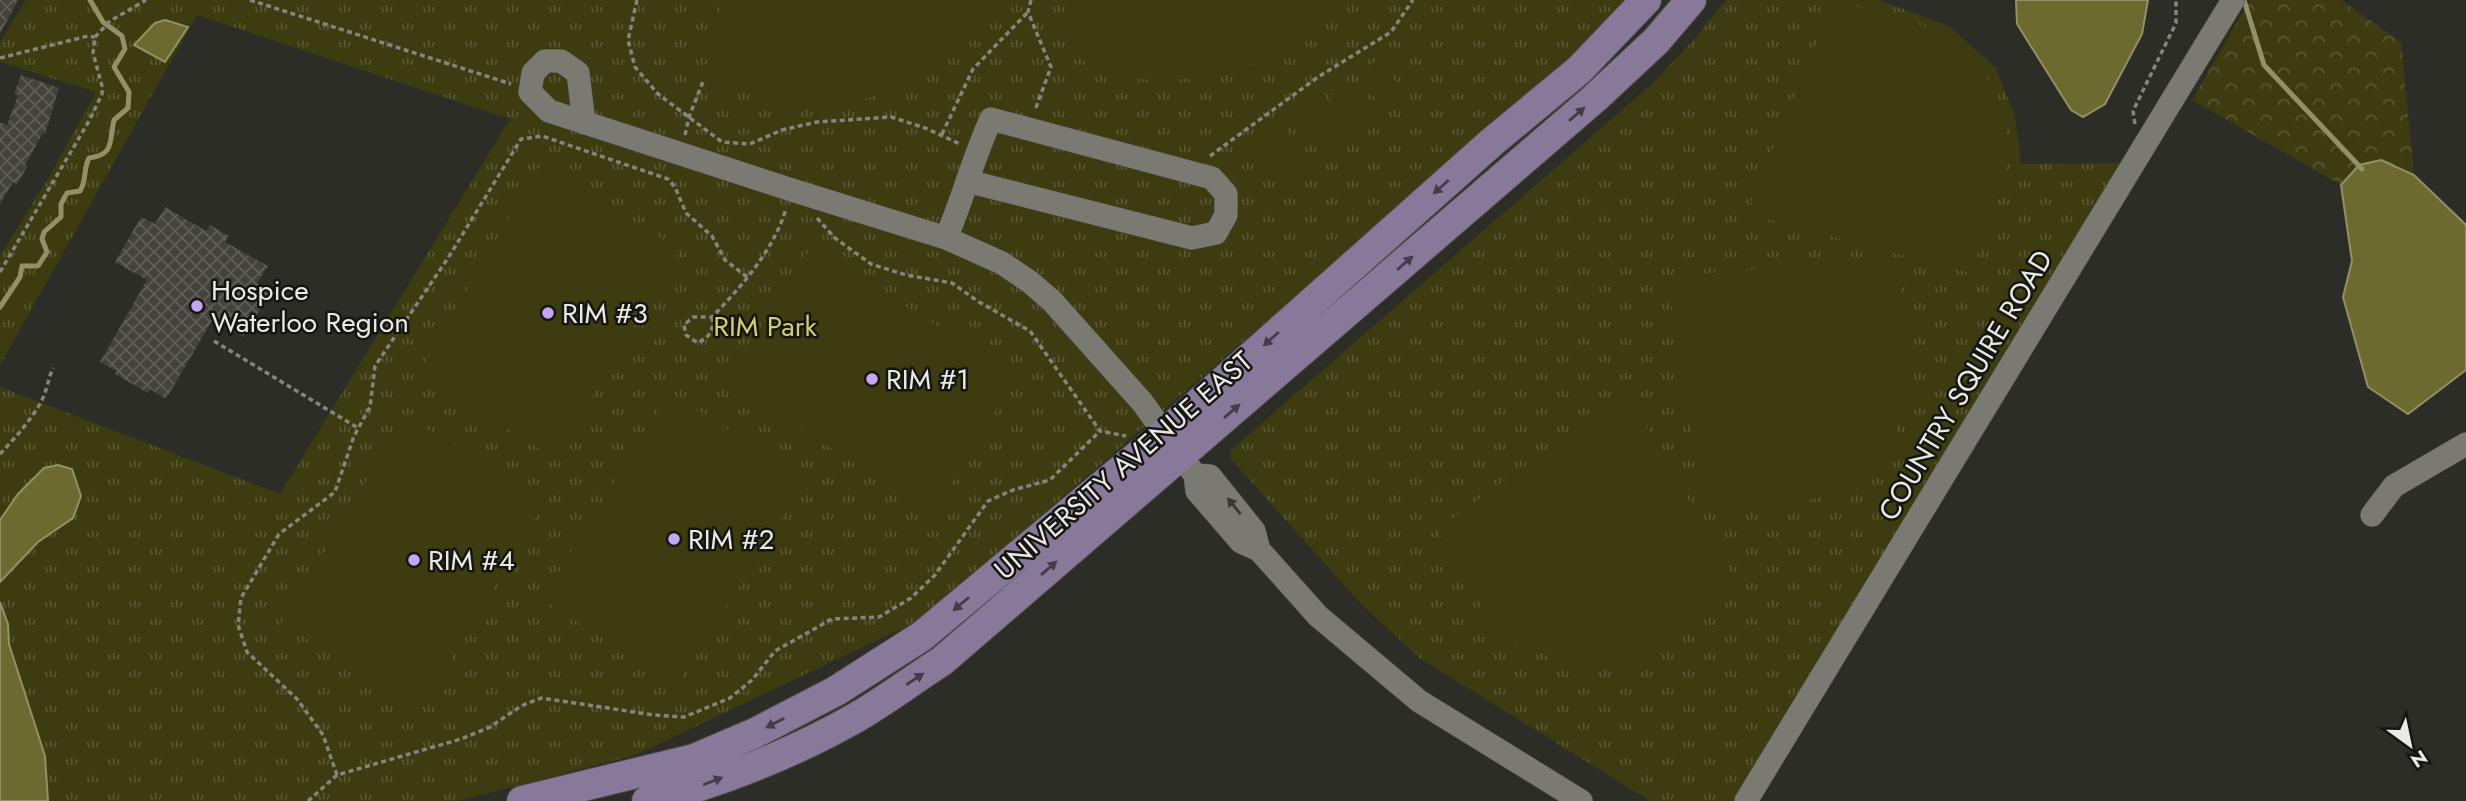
<svg xmlns="http://www.w3.org/2000/svg" width="2466" height="801" font-family="Jost,sans-serif">
<style>
.forest{fill:url(#forest-crowns)}
.park{fill:url(#park-tufts)}
.pitch{fill:#3d3b10}
.water{fill:#6d6a2f;stroke:#929066;stroke-width:2}
.lines{fill:none;stroke-linecap:round;stroke-linejoin:round}
.stream{stroke:#929066;stroke-width:5}
.building{fill:url(#building-cross-hatch)}
.minor-casing{stroke:#494943;stroke-width:24}
.major-casing{stroke:#494943;stroke-width:32}
.path{stroke:#858580;stroke-width:3.5;stroke-dasharray:5 3.5;stroke-linecap:butt}
.minor{stroke:#7a7a72;stroke-width:23}
.major{stroke:#88799a;stroke-width:30}
.oneway{fill:#433d48}
.oneway2{fill:#383834}
.poi-dot{fill:#c5a7f1;stroke:#151512;stroke-width:2.5}
.labels{text-anchor:middle;stroke-width:5;stroke-linejoin:round;paint-order:stroke}
.poi-label{font-size:28px;fill:#e9e9e5;stroke:#151512;text-anchor:start}
.park-label{font-size:28px;fill:#d1cc75;stroke:#151512}
.street-label{font-size:28px;fill:#e9e9e5;stroke:#151512}
</style>
<defs>
<pattern id="forest-crowns" width="20" height="18" patternUnits="userSpaceOnUse" patternTransform="scale(1.75)"><rect width="20" height="18" fill="#3d3b10"/><path d="M2 6a3 3 0 1 1 6 0M12 15a3 3 0 1 1 6 0" fill="none" stroke="#595733"/></pattern>
<pattern id="park-tufts" width="24" height="20" patternUnits="userSpaceOnUse" patternTransform="scale(1.75)"><rect width="24" height="20" fill="#3d3b10"/><path d="M3 7l-1-3M5 7V3M7 7l1-3M15 17l-1-3M17 17v-4M19 17l1-3" fill="none" stroke="#595733"/></pattern>
<pattern id="building-cross-hatch" width="8" height="8" patternUnits="userSpaceOnUse" patternTransform="scale(1.75)"><rect width="8" height="8" fill="#43433c"/><path d="M0 0l8 8M0 8l8-8" fill="none" stroke="#5e5e58"/></pattern>
</defs>
<rect width="100%" height="100%" fill="#2d2d27"/>
<path class="forest" d="M 2250,0 L 2341,0 L 2401,42 L 2414,175 C 2377,158 2370,152 2341,185 L 2192,100 Z"/>
<path class="park" d="M 26,0 L 1634,0 L 1579,52 L 920,620 L 635,755 L 458,801 L 0,801 L 0,387 L 280,494 L 510,119 L 197,15 L 0,365 L 0,256 L 49,177 L 96,92 L 0,62 L 0,42 Z
M 1726,0 L 1879,0 L 1949,26 L 1995,67 L 2015,116 L 2021,164 L 2122,163 L 1735,801 L 1650,801 L 1421,659 L 1362,605 L 1230,458 L 1231,450 L 1653,83 L 1696,37 Z"/>
<path class="pitch" d="M 721,0 L 988,0 L 964,37 L 912,83 L 847,105 L 806,106 L 763,99 L 707,78 Z
M 1075,0 L 1331,0 L 1323,12 L 1271,58 L 1206,79 L 1127,79 L 1066,53 Z
M 1834,0 L 1940,31 L 1977,62 L 2000,100 L 2011,152 L 1999,197 L 1970,273 L 1758,217 L 1751,202 Z
M 1379,59 L 1408,98 L 1387,113 L 1358,76 Z
M 1350,81 L 1379,121 L 1358,136 L 1329,96 Z
M 1323,100 L 1351,140 L 1326,159 L 1297,119 Z
M 1283,127 L 1313,171 L 1290,189 L 1258,145 Z
M 538,168 L 680,249 L 556,458 L 417,376 Z
M 810,249 L 1018,374 L 935,511 L 725,384 Z
M 1896,260 L 1914,378 L 1893,440 L 1853,485 L 1810,500 L 1711,510 L 1680,382 L 1670,288 L 1685,275 Z
M 669,393 L 806,479 L 677,685 L 542,599 Z
M 1621,396 L 1632,401 L 1742,593 L 1633,660 L 1578,667 L 1525,647 L 1491,622 L 1437,530 Z
M 405,416 L 546,498 L 422,707 L 281,623 Z"/>
<path class="water" d="M 2016,0 L 2148,0 L 2142,34 L 2105,104 L 2083,117 L 2071,110 L 2017,24 Z
M 165,20 L 188,27 L 165,62 L 134,45 L 155,23 Z
M 2381,160 L 2414,175 L 2466,225 L 2466,370 L 2408,414 L 2368,387 L 2343,297 L 2352,261 L 2341,185 L 2359,165 Z
M 58,465 L 72,469 L 81,496 L 73,518 L 38,542 L 0,582 L 0,520 L 18,494 L 44,468 Z
M 0,602 L 8,624 L 9,644 L 45,756 L 48,801 L 0,801 Z"/>
<g class="lines">
<path class="stream" d="M 2244,0 L 2264,65 L 2362,169
M 0,307 L 20,277 L 22,266 L 38,266 L 47,252 L 42,239 L 44,232 L 61,217 L 61,204 L 67,193 L 80,191 C 87,180 83,169 89,158 C 115,155 109,141 114,120 L 128,108 L 129,92 L 114,67 L 125,49 L 122,36 L 103,22 L 90,0"/>
</g>
<path class="building" d="M 0,0 L 18,0 L 0,34 Z
M 21,75 L 59,88 L 45,134 L 43,133 L 25,165 L 27,167 L 17,184 L 13,182 L 0,204 L 0,122 L 7,125 L 18,95 L 14,94 Z
M 165,207 L 206,231 L 210,225 L 229,236 L 225,242 L 268,266 L 257,283 L 271,291 L 244,337 L 213,319 L 166,399 L 150,389 L 148,393 L 115,374 L 117,371 L 100,362 L 147,280 L 115,262 L 141,217 L 155,224 Z"/>
<g class="lines">
<g class="minor-casing">
<path id="minor" d="M 584,123 L 578,73 L 561,61 L 545,61 L 533,73 L 530,92 L 549,111 L 792,190 L 946,238 L 1002,263 L 1030,282 L 1052,301 L 1142,402 L 1195,475 L 1197,491 L 1241,542 L 1259,550 L 1318,616 L 1419,701 L 1581,801
M 946,238 C 963,199 973,158 991,119 L 1212,178 L 1226,194 L 1226,215 L 1216,233 L 1192,238 L 967,181
M 1195,475 L 1210,476 L 1254,531 L 1259,550
M 2372,515 L 2394,486 L 2466,444
M 1746,801 L 2233,0"/>
</g>
<g class="major-casing">
<path id="major" d="M 522,801 L 694,759 L 755,733 L 836,691 L 922,636 L 1164,434 L 1492,142 L 1579,70 L 1646,0
M 647,801 C 717,784 794,753 857,717 C 886,700 914,679 942,661 L 1595,98 L 1656,41 L 1691,0"/>
</g>
<path class="path" d="M 250,0 L 511,84
M 637,0 L 628,40 L 635,67 L 658,94 L 722,142 L 750,144 L 782,130 L 817,122 L 891,117 L 925,128 L 960,144
M 1031,0 L 1028,12 L 1051,67 L 1035,110
M 0,58 L 88,36 L 95,37
M 2135,124 L 2133,111 L 2176,23 L 2176,0
M 942,134 L 973,69 L 1028,12
M 685,135 L 689,117 L 704,79
M 1210,156 L 1318,77 L 1391,32 L 1413,0
M 817,218 L 835,238 L 871,264 L 906,275 L 952,283 L 979,302 L 1030,331 L 1100,431 L 1126,436
M 0,272 L 89,121 L 102,94 L 102,86 L 93,53 L 95,37 L 110,21 L 146,0
M 712,317 C 714,331 710,336 698,343 L 686,335 L 684,325 L 693,317 L 712,317 C 742,286 773,251 786,209
M 214,341 L 358,428
M 0,454 C 15,438 32,419 42,400 C 47,390 48,379 53,368
M 337,775 L 323,735 L 297,699 L 247,652 L 238,625 L 241,598 L 279,534 L 335,492 L 354,436 L 370,407 L 375,366 L 448,258 L 521,139 L 542,136 L 668,179 L 675,187 L 686,213 L 712,236 L 725,260 L 747,277
M 308,801 L 337,775 L 461,739 L 490,727 L 521,706 L 541,698 L 654,715 L 684,717 L 730,698 L 752,680 L 775,651 L 832,619 L 879,617 L 911,598 L 935,575 L 988,501 L 1013,490 L 1050,480 L 1100,431"/>
<use href="#minor" class="minor"/>
<use href="#major" class="major"/>
</g>
<defs><path id="oneway-solid" d="M-6-.8H1V-3.2L6.5 0L1 3.2V.8H-6Z" transform="scale(1.75)"/></defs>
<g class="oneway">
<use href="#oneway-solid" transform="translate(1577 114) rotate(-41)"/>
<use href="#oneway-solid" transform="translate(1441 187) rotate(138)"/>
<use href="#oneway-solid" transform="translate(1405 263) rotate(-41)"/>
<use href="#oneway-solid" transform="translate(1271 339) rotate(138)"/>
<use href="#oneway-solid" transform="translate(1232 411) rotate(-41)"/>
<use href="#oneway-solid" transform="translate(1049 568) rotate(-41)"/>
<use href="#oneway-solid" transform="translate(961 604) rotate(140)"/>
<use href="#oneway-solid" transform="translate(915 679) rotate(-33)"/>
<use href="#oneway-solid" transform="translate(775 723) rotate(153)"/>
<use href="#oneway-solid" transform="translate(713 781) rotate(-21)"/>
</g>
<use class="oneway2" href="#oneway-solid" transform="translate(1234 506) rotate(-129)"/>
<g class="poi-dot">
<circle cx="197" cy="306" r="7"/>
<circle cx="548" cy="313" r="7"/>
<circle cx="872" cy="379" r="7"/>
<circle cx="674" cy="539" r="7"/>
<circle cx="414" cy="560" r="7"/>
</g>
<g class="labels">
<g class="poi-label">
<text x="211" y="300">Hospice<tspan x="211" dy="32">Waterloo Region</tspan></text>
<text x="562" y="323">RIM #3</text>
<text x="886" y="389">RIM #1</text>
<text x="688" y="549">RIM #2</text>
<text x="428" y="570">RIM #4</text>
</g>
<g class="park-label">
<text x="765" y="336">RIM Park</text>
</g>
<g class="street-label">
<text transform="translate(1965 385) rotate(-59)" y="10">COUNTRY SQUIRE ROAD</text>
<text transform="translate(1123 465) rotate(-41)" y="10">UNIVERSITY AVENUE EAST</text>
</g>
</g>
<g transform="translate(2410 745) rotate(147)" stroke="#151512" stroke-width="5" paint-order="stroke">
<path d="M0-5L12 26L0 18L-12 26Z" fill="#e9e9e5"/>
<text y="-10" font-size="19" font-weight="bold" text-anchor="middle" fill="#e9e9e5">N</text>
</g>
</svg>
